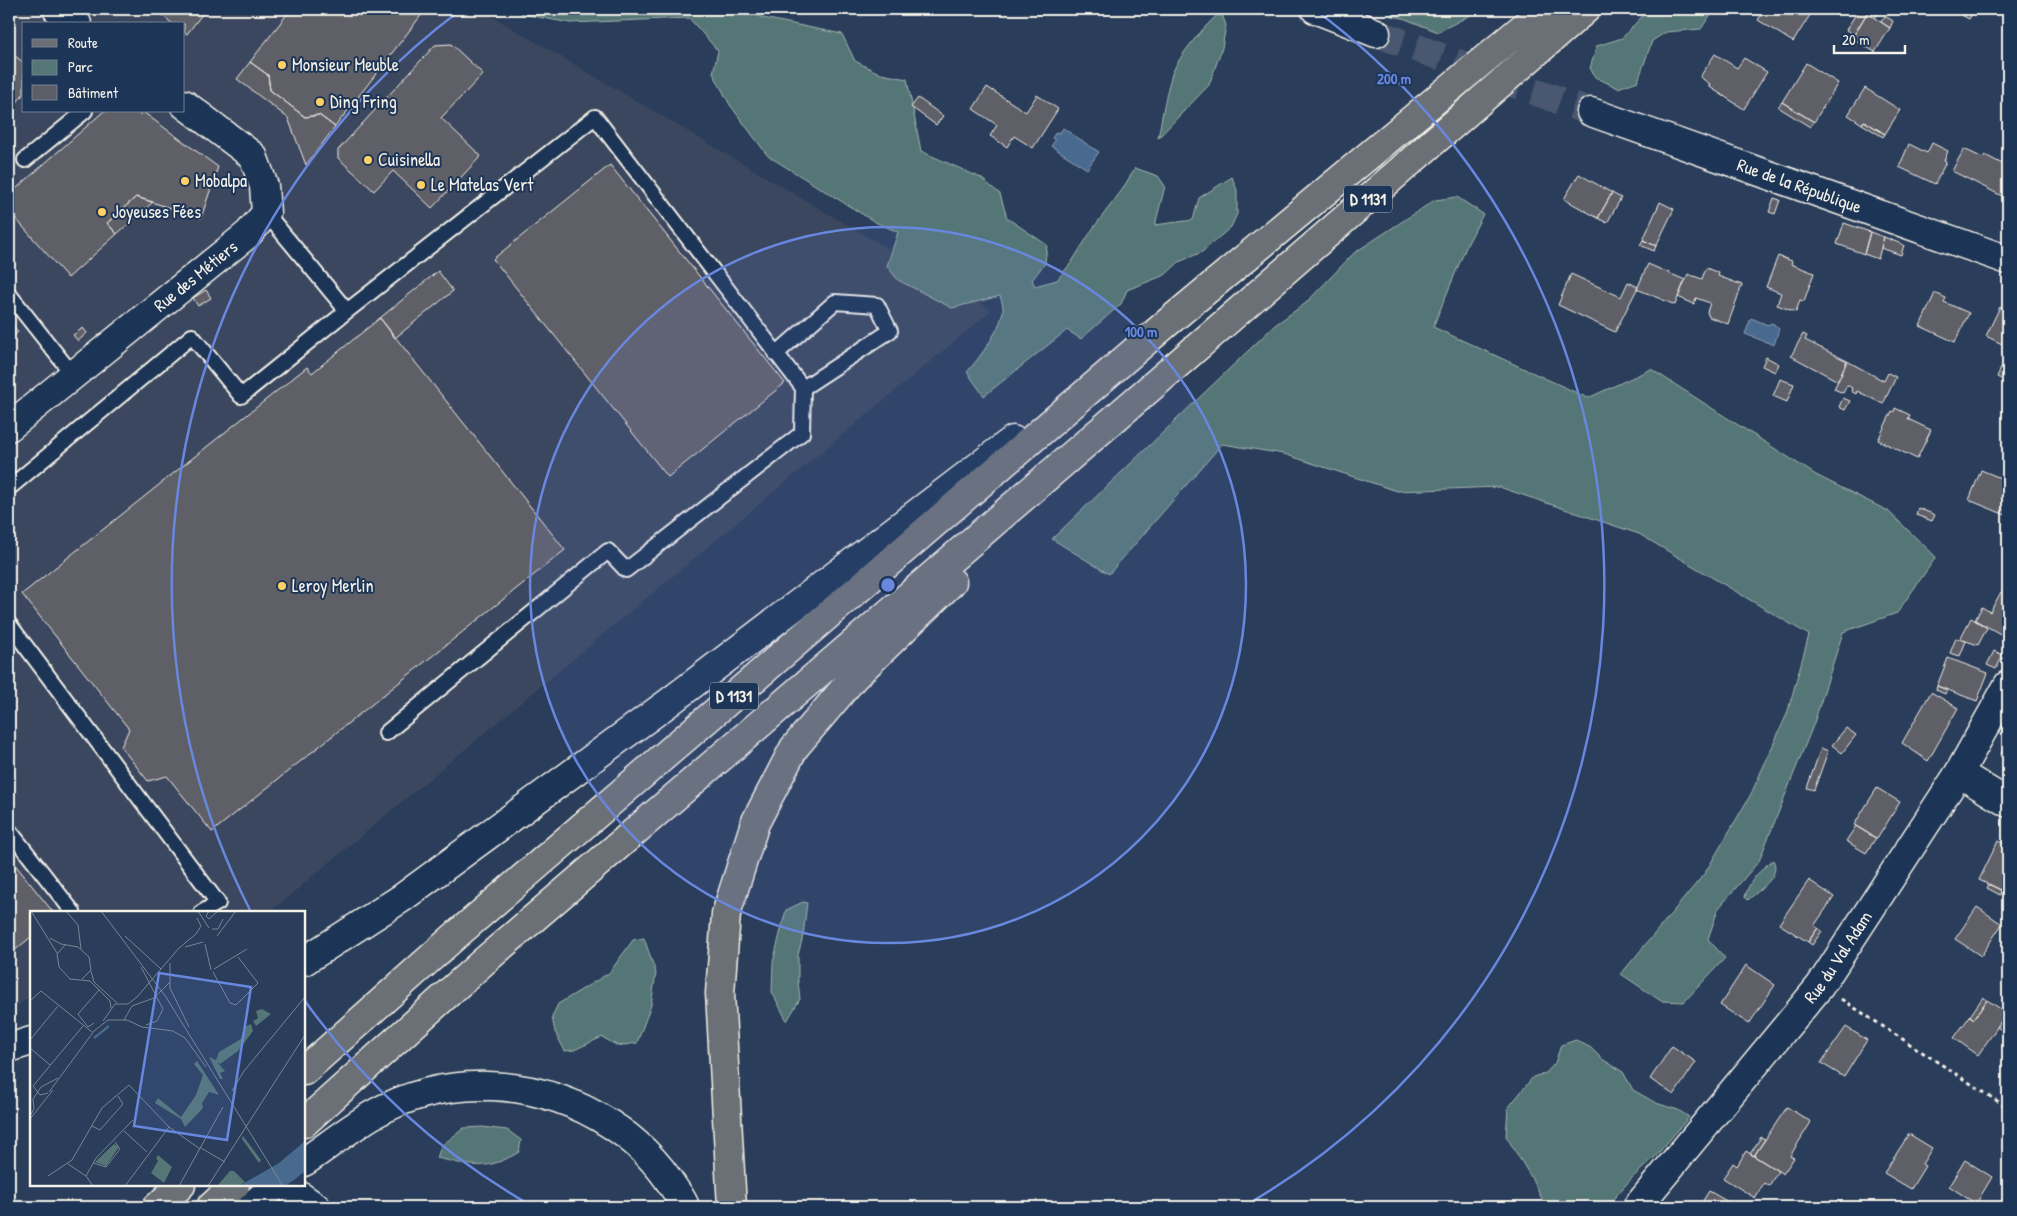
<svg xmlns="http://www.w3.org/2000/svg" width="2017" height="1216" font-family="'Patrick Hand',sans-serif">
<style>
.built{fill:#3a475e;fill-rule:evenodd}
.green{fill:#547676;stroke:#a4b4af}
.water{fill:#496a8f;stroke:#8da0b3}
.building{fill:#5e5e68;stroke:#f4f1e8}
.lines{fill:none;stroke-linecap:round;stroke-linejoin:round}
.tertiary-tunnel{stroke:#48586f;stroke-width:28;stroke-dasharray:28 14;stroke-linecap:butt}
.service-casing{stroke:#f4f1e8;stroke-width:18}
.minor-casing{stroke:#f4f1e8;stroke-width:31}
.tertiary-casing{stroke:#f4f1e8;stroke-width:31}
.secondary-casing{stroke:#f4f1e8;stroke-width:31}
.primary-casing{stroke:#f4f1e8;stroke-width:31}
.path{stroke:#f4f1e8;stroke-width:3;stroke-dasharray:4 4;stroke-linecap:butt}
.service{stroke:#1d3557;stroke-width:14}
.minor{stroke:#1d3557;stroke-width:28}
.tertiary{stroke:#1d3557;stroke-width:28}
.secondary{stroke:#1d3557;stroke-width:28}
.primary{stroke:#6b6f75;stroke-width:28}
.ring{fill:none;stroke:#6887de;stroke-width:2.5}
.poi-dot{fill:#ffd166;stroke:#1d3557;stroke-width:2}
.labels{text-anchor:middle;stroke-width:4;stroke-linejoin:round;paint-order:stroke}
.shield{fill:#1d3557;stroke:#b4b9bc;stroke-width:1}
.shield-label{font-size:16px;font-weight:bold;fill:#f4f1e8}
.poi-label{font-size:18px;fill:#f4f1e8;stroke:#1d3557;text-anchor:start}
.street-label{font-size:18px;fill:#f4f1e8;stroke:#1d3557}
.inset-river{fill:none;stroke:#496a8f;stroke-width:2.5}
.inset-road{fill:none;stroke:#7b8593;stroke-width:1}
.view{fill:#6887de;fill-opacity:0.15;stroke:#6887de;stroke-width:2.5}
.inset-edge{fill:none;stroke:#f4f1e8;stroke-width:2.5}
.centre{fill:#6887de;stroke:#1d3557;stroke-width:2.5}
.ring-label{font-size:15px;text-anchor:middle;font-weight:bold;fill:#6887de;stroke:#1d3557;stroke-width:4;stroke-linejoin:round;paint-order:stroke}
</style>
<rect width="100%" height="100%" fill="#2a3d5a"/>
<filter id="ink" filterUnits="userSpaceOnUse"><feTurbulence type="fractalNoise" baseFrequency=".02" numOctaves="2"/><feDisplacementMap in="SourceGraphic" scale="10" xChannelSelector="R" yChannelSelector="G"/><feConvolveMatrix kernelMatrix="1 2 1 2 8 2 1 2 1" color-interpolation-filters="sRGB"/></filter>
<g filter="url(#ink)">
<path class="built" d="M 9,9 L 480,9 L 992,310 L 270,912 L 31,912 L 31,996 L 9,1012 ZM 24,24 L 184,24 L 184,111 L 24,111 Z"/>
<path class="green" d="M 519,9 L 746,9 L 763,18 L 842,34 L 855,61 L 881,74 L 907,79 L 921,151 L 981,178 L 1000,194 L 1007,218 L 1047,245 L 1045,263 L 1032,280 L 1035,286 L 1057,280 L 1071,263 L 1094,227 L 1122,190 L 1135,168 L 1158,176 L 1165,186 L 1155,225 L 1193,220 L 1199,198 L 1232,177 L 1237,190 L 1237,214 L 1231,227 L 1202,252 L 1179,262 L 1165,275 L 1127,290 L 1121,304 L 1081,339 L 1067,330 L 984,396 L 967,372 C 979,359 1004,325 1003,308 C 1003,304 1001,300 1000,296 L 952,308 L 898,280 L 887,266 L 898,232 L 875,222 L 768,156 L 730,105 L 713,73 L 718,51 L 689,18 L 570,23 L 522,14 Z
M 1394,9 L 1482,9 L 1438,32 L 1403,18 L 1391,16 Z
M 1649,9 L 1719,9 L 1709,17 L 1701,29 L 1666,32 L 1652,41 L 1638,81 L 1618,88 L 1595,77 L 1590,68 L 1597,46 L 1622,38 Z
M 1221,12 L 1226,25 L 1222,48 L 1209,85 L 1158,138 C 1162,118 1165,96 1171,77 C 1177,57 1205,25 1221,12 Z
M 1457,197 L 1483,214 L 1467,245 L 1433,327 L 1588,398 L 1651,369 L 1816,475 L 1888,511 L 1936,557 L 1897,613 L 1843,632 L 1814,723 L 1759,861 L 1718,909 L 1708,939 L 1725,958 L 1684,1002 L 1661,1001 L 1621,974 L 1705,873 L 1751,794 L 1787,714 L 1809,635 L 1639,534 L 1499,487 L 1397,491 L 1284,454 L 1222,444 L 1109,574 L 1052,539 L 1275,325 L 1306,303 L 1354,253 L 1435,200 Z
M 1773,860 C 1782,876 1758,891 1748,900 L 1745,897 C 1748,882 1761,869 1773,860 Z
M 803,902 L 807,903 L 803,936 L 798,955 L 798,982 L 800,999 L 787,1021 L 772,992 L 773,962 L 786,910 Z
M 644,938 L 656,973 L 651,1005 L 637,1043 L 618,1046 L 602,1037 L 574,1050 L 565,1051 L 555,1032 L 552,1017 L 558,1004 L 609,973 L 633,940 Z
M 1576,1040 L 1591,1048 L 1602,1059 L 1623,1072 L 1633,1090 L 1656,1103 L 1678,1110 L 1689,1117 L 1655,1157 L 1632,1178 L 1606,1207 L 1546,1207 L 1531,1177 L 1506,1136 L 1508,1108 L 1533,1077 L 1546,1073 L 1555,1063 L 1561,1045 Z
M 482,1127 L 507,1130 L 521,1140 L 519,1152 C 486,1172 472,1166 437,1158 L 441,1146 L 464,1128 Z"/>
<path class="water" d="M 1063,128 L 1099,152 L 1087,169 L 1051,146 L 1055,141 L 1052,138 L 1056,132 L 1060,133 Z
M 1751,318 L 1768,325 L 1771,323 L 1774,324 L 1779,329 L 1774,345 L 1745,334 Z"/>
<path class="building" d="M 154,9 L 206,9 L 187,34 L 184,32 L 184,24 L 173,24 Z
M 291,9 L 426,9 L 335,127 L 319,115 L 305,117 L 270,90 L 268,75 L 250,62 Z
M 1765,9 L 1801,9 L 1810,15 L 1793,42 L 1758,20 Z
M 1859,9 L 1874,9 L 1879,12 L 1875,18 L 1867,13 L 1854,35 L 1846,30 Z
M 1958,9 L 1975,9 L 1969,19 L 1956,12 Z
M 1867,13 L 1890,28 L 1875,52 L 1852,38 Z
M 1885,16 L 1893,21 L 1890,28 L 1881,22 Z
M 451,44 L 483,74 L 441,118 L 481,156 L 432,208 L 393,171 L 374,191 L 338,158 L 338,150 L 435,45 Z
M 9,51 L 24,63 L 24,93 L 9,113 Z
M 1715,54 L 1737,68 L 1744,58 L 1767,72 L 1744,109 L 1708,86 L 1710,84 L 1700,77 Z
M 250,62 L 268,75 L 270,90 L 305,117 L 319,115 L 335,127 L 306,165 L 288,118 L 237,79 Z
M 1806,63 L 1838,83 L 1814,122 L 1782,102 Z
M 987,87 L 1026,112 L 1037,95 L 1058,109 L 1033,148 L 1014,136 L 1007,147 L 990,136 L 997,125 L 973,109 Z
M 1865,88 L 1900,110 L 1885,134 L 1864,121 L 1862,124 L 1848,115 Z
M 918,98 L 943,116 L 936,125 L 911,107 Z
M 1782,102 L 1814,122 L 1810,127 L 1778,107 Z
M 104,111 L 137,111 L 140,115 L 143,112 L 218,167 L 201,218 L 136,197 L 107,223 L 117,234 L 68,278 L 9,211 L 9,195 Z
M 1864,121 L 1885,134 L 1883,137 L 1862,124 Z
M 1932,143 L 1948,151 L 1944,161 L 1946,162 L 1935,184 L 1899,167 L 1909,144 L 1927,153 Z
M 1964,149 L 1983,158 L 1985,155 L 2008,167 L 2008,194 L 2006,198 L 1952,171 Z
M 610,165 L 785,383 L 668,477 L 493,259 Z
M 1579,174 L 1612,193 L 1598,218 L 1564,199 Z
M 1612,193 L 1621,198 L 1607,223 L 1598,218 Z
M 136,197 L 153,202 L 117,234 L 107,223 Z
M 1774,198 L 1780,200 L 1775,214 L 1769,212 Z
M 1660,202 L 1674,209 L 1656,246 L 1643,240 Z
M 1844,223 L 1870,232 L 1864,254 L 1837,244 Z
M 1870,232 L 1884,237 L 1878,259 L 1864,254 Z
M 1884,237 L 1904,245 L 1901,255 L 1881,248 Z
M 1643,240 L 1656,246 L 1654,251 L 1640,245 Z
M 1778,256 L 1792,261 L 1791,264 L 1814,273 L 1804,301 L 1800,300 L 1796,312 L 1777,305 L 1781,293 L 1766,287 Z
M 1648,264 L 1685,280 L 1675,305 L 1637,289 Z
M 1706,268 L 1719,273 L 1718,276 L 1742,285 L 1728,324 L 1709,317 L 1707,312 L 1710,303 L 1696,298 L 1694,304 L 1678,297 L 1688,274 L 1702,279 Z
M 438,271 L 453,291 L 395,338 L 380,318 Z
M 1571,274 L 1621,297 L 1628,282 L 1638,287 L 1615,332 L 1558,305 Z
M 206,290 L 211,298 L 198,306 L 193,298 Z
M 1935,293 L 1946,298 L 1944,302 L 1969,313 L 1955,342 L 1920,326 Z
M 2000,307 L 2008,311 L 2008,347 L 1986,336 Z
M 380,318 L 565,550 L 212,832 L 167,776 L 148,781 L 121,747 L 129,729 L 22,594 L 307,367 L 312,373 Z
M 9,321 L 18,332 L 9,340 Z
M 83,328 L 87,333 L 78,341 L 73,335 Z
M 1803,334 L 1807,336 L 1805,340 L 1847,361 L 1838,381 L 1791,356 Z
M 1766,357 L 1779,364 L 1775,372 L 1762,366 Z
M 1847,361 L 1884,381 L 1888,373 L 1896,377 L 1883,404 L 1857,391 L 1856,394 L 1851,391 L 1852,388 L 1847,385 L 1843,393 L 1834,389 Z
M 2004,361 L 2008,363 L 2008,374 L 2005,381 L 1997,377 Z
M 1780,379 L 1794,384 L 1787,402 L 1773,396 Z
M 1843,398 L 1850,401 L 1845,410 L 1839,407 Z
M 1895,408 L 1910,415 L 1908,419 L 1931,430 L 1917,459 L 1878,440 L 1892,411 L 1894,412 Z
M 1981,470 L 2003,479 L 2005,475 L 2008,476 L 2008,516 L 1969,500 Z
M 1918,508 L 1935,515 L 1932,521 L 1916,515 Z
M 2001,592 L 2008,596 L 2008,632 L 2006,637 L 1975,620 L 1982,607 L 1990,612 Z
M 1971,618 L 1987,628 L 1978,645 L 1960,639 Z
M 1956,638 L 1966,641 L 1960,656 L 1950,653 Z
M 1994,651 L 2003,655 L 1996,669 L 1987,665 Z
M 1948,658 L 1988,673 L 1977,701 L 1937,686 Z
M 1937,686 L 1947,690 L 1945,694 L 1936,690 Z
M 1931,692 L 1958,708 L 1928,761 L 1902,743 Z
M 1846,728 L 1856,735 L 1842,753 L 1832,745 Z
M 2008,738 L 2008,760 L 2000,756 Z
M 1821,748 L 1828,751 L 1814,790 L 1807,788 Z
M 1877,788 L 1900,802 L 1877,839 L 1854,825 Z
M 1856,826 L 1876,838 L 1866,853 L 1846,841 Z
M 1998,841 L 2008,846 L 2007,893 L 1979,880 Z
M 9,857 L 53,912 L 31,912 L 31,937 L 9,955 Z
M 1809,880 L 1834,897 L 1814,926 L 1818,928 L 1808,942 L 1779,924 Z
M 1989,884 L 2001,890 L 2000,895 L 1987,888 Z
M 1977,907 L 2002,924 L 1981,956 L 1955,939 Z
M 1818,928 L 1822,931 L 1812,945 L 1808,942 Z
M 1746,965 L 1775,985 L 1749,1024 L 1720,1005 Z
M 1983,997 L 1987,1000 L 1974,1019 L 1970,1016 Z
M 1987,1000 L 2007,1013 L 1978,1055 L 1954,1038 L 1970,1016 L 1974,1019 Z
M 2006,1014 L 2008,1016 L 2008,1030 L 2006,1033 L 1997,1027 Z
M 1846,1027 L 1867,1040 L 1844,1077 L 1821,1063 Z
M 1672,1046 L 1696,1062 L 1674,1095 L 1650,1079 Z
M 1787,1107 L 1811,1122 L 1790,1156 L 1794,1158 L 1783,1174 L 1754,1156 Z
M 1909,1134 L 1932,1148 L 1922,1164 L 1925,1166 L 1911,1189 L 1884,1173 Z
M 1761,1137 L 1765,1139 L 1754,1156 L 1750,1154 Z
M 1746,1151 L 1778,1171 L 1769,1186 L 1764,1183 L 1755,1198 L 1723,1178 L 1733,1163 L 1737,1166 Z
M 1965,1160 L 1992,1177 L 1976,1204 L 1949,1186 Z
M 1709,1191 L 1737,1207 L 1699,1207 Z"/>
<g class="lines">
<path class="tertiary-tunnel" d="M 1376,33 L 1591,112"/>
<g class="service-casing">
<path id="service" d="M 25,160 L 85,111
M 266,213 L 347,311
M 9,294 L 73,375
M 776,354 L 835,302 L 877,305 L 890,331 L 803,388
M 9,488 L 192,336 L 241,396 L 347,311 L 595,117 L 803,388 L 802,433 L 626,570 L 608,551 L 386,733
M 9,624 L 218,903 L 202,912
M 9,830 L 73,912"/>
</g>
<g class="minor-casing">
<g id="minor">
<path d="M 57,9 L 77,24"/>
<path id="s1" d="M 9,427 L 248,234 L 266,213 L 264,186 L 253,156 L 184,104"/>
<path d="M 1959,773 L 2008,803"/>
<path id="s2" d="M 1637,1207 L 1820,986 L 1959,773 L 2008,685"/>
</g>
</g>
<g class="tertiary-casing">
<g id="tertiary">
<path d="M 1315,9 L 1376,33"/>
<path id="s3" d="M 1591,112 L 2008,260"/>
</g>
</g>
<g class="secondary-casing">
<path id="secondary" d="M 304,961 L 402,898 L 668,703 L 1013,440
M 9,1048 L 31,1041
M 304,1162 C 326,1147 349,1129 372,1115 C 447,1072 539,1078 610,1124 C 637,1141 657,1161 674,1188 C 678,1194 683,1200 685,1207
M 284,1185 L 316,1207
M 250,1207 L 276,1185"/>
</g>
<g class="primary-casing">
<path id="primary" d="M 304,1071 L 454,937 L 1167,323 L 1545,9
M 304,1123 L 483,962 L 1149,389 L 1586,9
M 157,1207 L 181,1185
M 211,1207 L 235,1185
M 732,1207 L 720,993 L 726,914 L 755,823 L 794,748 L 854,677 L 952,582"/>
</g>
<path class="path" d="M 1841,999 L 2008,1108"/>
<use href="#service" class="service"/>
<use href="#minor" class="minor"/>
<use href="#tertiary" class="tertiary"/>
<use href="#secondary" class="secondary"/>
<use href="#primary" class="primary"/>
</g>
</g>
<circle cx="888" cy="585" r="358" fill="#6887de" fill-opacity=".12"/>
<g class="ring">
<circle cx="888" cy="585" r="358"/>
<path d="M530 1205A716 716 0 0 1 305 1001M250 910A716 716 0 0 1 462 9M1314 9A716 716 0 0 1 1246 1205"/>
</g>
<g class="poi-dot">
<circle cx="282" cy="65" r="5"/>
<circle cx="320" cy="102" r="5"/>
<circle cx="368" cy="160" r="5"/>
<circle cx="185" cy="181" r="5"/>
<circle cx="421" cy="185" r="5"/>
<circle cx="102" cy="212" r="5"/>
<circle cx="282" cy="586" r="5"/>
</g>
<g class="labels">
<g class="shield">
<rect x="1344" y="185.5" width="48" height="27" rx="4"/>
<rect x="710" y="682.5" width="48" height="27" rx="4"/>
</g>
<g class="shield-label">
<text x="1368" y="205">D 1131</text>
<text x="734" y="702">D 1131</text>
</g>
<g class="poi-label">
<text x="292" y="71">Monsieur Meuble</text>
<text x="330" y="108">Ding Fring</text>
<text x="378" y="166">Cuisinella</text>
<text x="195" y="187">Mobalpa</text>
<text x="431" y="191">Le Matelas Vert</text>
<text x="112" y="218">Joyeuses Fées</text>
<text x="292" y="592">Leroy Merlin</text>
</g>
<g class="street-label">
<text dy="6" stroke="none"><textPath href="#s3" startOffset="221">Rue de la République</textPath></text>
<text dy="6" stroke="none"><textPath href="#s1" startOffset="240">Rue des Métiers</textPath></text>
<text dy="6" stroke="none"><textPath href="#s2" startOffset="321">Rue du Val Adam</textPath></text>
</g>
</g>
<g transform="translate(30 911)">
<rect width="275" height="275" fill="#2a3d5a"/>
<path d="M 232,98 L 241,103 L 226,115 L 223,110 L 228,107 L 226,100 ZM 221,113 L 223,120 L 208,140 L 190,153 L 187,151 L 195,160 L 190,162 L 193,168 L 190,168 L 179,146 L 186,149 L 189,141 L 211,128 L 214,116 ZM 167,150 L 189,184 L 179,181 L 172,192 L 173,197 L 155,216 L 151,208 L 125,192 L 128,187 L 151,206 L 166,184 L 173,164 L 164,153 ZM 213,225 L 231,249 L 229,252 L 212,228 ZM 84,233 L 89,236 L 76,255 L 65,251 ZM 128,244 L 142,256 L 134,272 L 121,262 L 128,250 L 126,247 ZM 200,260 L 204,260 L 215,271 L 209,275 L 187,275 Z" fill="#547676"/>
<path d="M 275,230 L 275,260 L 264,269 L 255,275 L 209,275 L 249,252 Z" fill="#496a8f"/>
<path class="inset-river" d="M 64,127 L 79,115"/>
<path class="inset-road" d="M 1,0 L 27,42M 36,0 L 48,14 L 51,38M 71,0 L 136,86 L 253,275M 168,0 L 179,17M 179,0 L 176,5 L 179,8 L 188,0M 182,18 L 188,18 L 193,8M 95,25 L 131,58M 187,25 L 206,0M 20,27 L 31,33 L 48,36 L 59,46 L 61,59 L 52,68M 175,33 L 181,59M 35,34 L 27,43 L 29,56 L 40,68 L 60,70 L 80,90 L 81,97M 155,36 L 173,31M 140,52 L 140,77 L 159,116M 111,56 L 133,98 L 127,110 L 116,114M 184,58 L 217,38M 61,60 L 64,71 L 87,92M 183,61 L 200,92 L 206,94 L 228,72 L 208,46M 0,90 L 11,80 L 62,121M 94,109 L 102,95 L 124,87 L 140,71M 73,110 L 85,93 L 98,93 L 107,86 L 149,37 L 166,23 L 171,15 L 167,7M 64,112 L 58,116 L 48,103 L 69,79M 0,129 L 28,95M 0,137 L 20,154M 202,180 L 214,160 L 275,86M 19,181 L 64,120 L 78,109 L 97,109 L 112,116 L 143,120 L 155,127 L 176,156M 18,182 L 10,184 L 3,175 L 53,115M 0,205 L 4,198 L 3,188 L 11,176 L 28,167M 0,208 L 23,179M 62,215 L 70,219 L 93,193 L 88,185M 94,220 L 117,241M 171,237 L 195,251M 63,252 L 76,256 L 90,238 L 85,231M 38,253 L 56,265 L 63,275M 18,265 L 42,249 L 72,197 L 99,174 L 139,216 L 170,238M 56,265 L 66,247 L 103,209M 95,275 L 139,216M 149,275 L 193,196M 178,275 L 275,124"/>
<path class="view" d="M 129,62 L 221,76 L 197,229 L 104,215 Z"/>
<rect width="275" height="275" class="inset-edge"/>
</g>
<circle cx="888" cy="585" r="8" class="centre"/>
<g class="ring-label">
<text x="1394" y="84">200 m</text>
<text x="1141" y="337">100 m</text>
</g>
<rect width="2017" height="1216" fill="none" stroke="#1d3557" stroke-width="30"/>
<rect x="15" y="15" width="1987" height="1186" fill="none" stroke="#f4f1e8" stroke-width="2" filter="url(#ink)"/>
<rect x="22" y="22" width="162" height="90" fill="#1d3557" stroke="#738091"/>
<rect x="32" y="39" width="25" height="8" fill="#6b6f75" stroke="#738091"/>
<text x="68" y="48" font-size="15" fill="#f4f1e8">Route</text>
<rect x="32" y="60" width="25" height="15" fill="#547676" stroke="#738091"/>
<text x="68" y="72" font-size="15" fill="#f4f1e8">Parc</text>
<rect x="32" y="85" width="25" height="15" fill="#5e5e68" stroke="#738091"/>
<text x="68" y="98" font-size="15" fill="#f4f1e8">Bâtiment</text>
<path d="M1834 45v8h71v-8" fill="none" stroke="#f4f1e8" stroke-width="2.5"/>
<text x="1842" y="45" font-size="15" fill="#f4f1e8" stroke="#1d3557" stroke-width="4" paint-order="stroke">20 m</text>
</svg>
